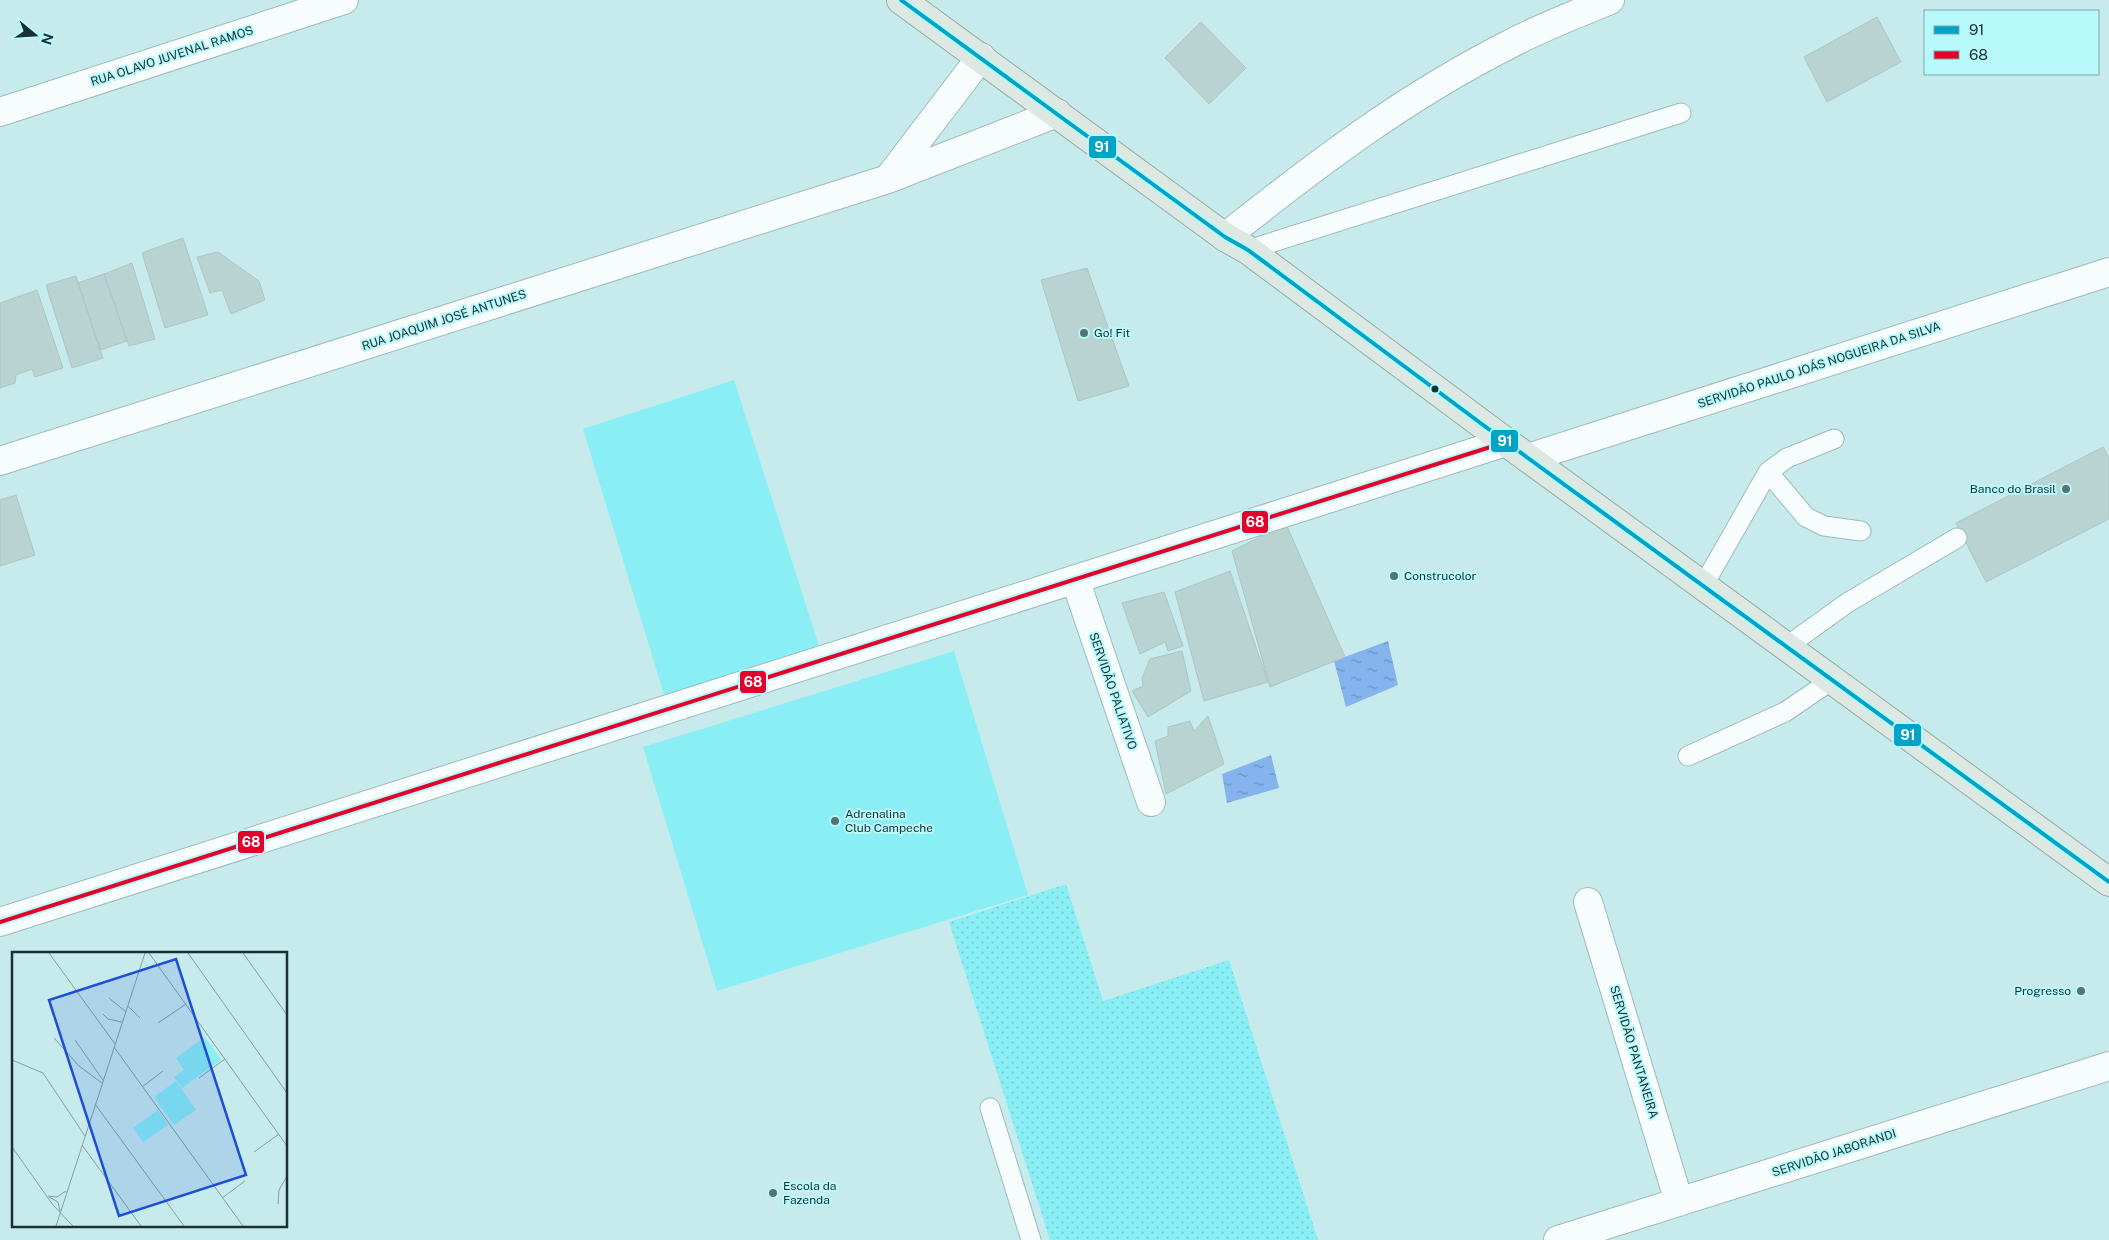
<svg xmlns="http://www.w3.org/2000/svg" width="2109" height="1240" font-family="'Public Sans',sans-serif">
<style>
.grass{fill:#89eff4}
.park{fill:url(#park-dots)}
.water{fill:url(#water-ripples)}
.building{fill:#b8d3d2;stroke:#aac7c5}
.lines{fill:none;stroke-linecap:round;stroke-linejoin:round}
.service-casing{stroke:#9dbabc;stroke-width:21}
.minor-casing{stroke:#9dbabc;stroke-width:30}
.primary-casing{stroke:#92aca3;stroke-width:30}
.service{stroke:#f7fcfc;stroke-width:19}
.minor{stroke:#f7fcfc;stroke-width:28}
.primary{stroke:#dee8e3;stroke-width:28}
.bus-1-casing{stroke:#b8f9fc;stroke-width:8}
.bus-2-casing{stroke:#b8f9fc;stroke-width:8}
.bus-1{stroke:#01a3c6;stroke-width:4}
.bus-2{stroke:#e4002b;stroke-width:4}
.poi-dot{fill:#557374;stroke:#b8f9fc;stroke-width:2}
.bus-dot{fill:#183233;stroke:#b8f9fc;stroke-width:2}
.labels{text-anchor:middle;stroke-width:4;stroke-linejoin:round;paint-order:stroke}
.street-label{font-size:12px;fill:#183233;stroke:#b8f9fc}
.poi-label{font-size:12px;fill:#183233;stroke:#b8f9fc;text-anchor:start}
.inset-road{fill:none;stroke:#81a1a3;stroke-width:1}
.view{fill:#1d4ed8;fill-opacity:0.15;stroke:#1d4ed8;stroke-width:2.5}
.inset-edge{fill:none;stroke:#183233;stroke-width:2.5}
.line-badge{stroke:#b8f9fc;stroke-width:2}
.badge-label{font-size:14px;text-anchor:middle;font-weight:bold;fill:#fff}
</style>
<defs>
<pattern id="park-dots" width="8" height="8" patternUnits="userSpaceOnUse" patternTransform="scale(1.25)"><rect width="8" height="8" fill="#89eff4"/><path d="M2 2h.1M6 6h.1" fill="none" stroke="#76cdd2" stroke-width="1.8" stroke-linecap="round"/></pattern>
<pattern id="water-ripples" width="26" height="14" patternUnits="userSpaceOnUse" patternTransform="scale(1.25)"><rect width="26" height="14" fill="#84b3ee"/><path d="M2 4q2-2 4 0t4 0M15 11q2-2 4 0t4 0" fill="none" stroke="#6b92c1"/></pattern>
</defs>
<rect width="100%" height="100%" fill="#c7ebed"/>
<path class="grass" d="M 734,380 L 820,649 L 665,698 L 583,429 Z
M 954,651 L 1028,895 L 717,991 L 643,747 Z"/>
<path class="park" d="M 1066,884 L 1103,1001 L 1229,960 L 1318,1240 L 1050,1240 L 949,922 Z"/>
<path class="water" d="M 1388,641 L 1398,685 L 1346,707 L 1334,661 Z
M 1271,755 L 1279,788 L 1227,803 L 1222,774 Z"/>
<path class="building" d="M 1877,17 L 1901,62 L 1827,102 L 1804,57 Z
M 1201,22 L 1246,68 L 1209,104 L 1165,58 Z
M 183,238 L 208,315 L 165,328 L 142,253 Z
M 218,252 L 259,281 L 265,300 L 231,314 L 222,290 L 210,293 L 197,257 Z
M 132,263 L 155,339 L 129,346 L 104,274 Z
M 1087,268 L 1129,386 L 1078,401 L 1041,280 Z
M 104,274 L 127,341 L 100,350 L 78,283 Z
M 76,276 L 103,358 L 72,368 L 46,285 Z
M 37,290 L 63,368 L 35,377 L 32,369 L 16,375 L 15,383 L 0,388 L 0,303 Z
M 2103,447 L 2109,458 L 2109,519 L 1986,582 L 1956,523 Z
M 16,495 L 35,555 L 0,566 L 0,500 Z
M 1286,524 L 1345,657 L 1270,687 L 1232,551 Z
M 1230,571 L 1268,682 L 1204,701 L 1175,592 Z
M 1164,592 L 1183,646 L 1168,651 L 1165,642 L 1140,654 L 1122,603 Z
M 1182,651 L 1191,691 L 1148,717 L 1132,691 L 1143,686 L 1142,678 L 1150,659 Z
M 1208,716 L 1224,764 L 1166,794 L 1155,741 L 1168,736 L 1168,727 L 1190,721 L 1194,731 Z"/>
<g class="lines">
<g class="service-casing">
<path id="service" d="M 1248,250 L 1681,113
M 1768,472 L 1806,517 L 1824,526 L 1861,531
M 1703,586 L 1768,472 L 1787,458 L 1834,439
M 1786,647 L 1847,603 L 1957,538
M 1688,756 L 1785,712 L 1832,680
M 990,1108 L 1031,1240"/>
</g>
<g class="minor-casing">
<path id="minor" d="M 0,112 L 344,0
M 888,179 L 981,57
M 1225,237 C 1317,164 1405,97 1510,44 C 1542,27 1577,14 1610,0
M 1528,458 L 2109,272
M 0,461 L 888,179 L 1057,113
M 1075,579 L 1151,802
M 1588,902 L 1679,1202
M 0,922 L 1506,442
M 1558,1240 L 2109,1066"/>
</g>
<g class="primary-casing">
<path id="primary" d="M 901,0 L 1225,237 L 1248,250 L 1506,442 L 2109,882"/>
</g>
<use href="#service" class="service"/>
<use href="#minor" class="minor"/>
<use href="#primary" class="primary"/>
<g class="bus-1-casing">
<path id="bus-1" d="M 901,0 L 1225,237 L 1248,250 L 1506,442 L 2109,882"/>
</g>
<g class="bus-2-casing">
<path id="bus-2" d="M 0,922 L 1506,442"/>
</g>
<use href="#bus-1" class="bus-1"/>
<use href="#bus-2" class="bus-2"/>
</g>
<g class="poi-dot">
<circle cx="1084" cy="333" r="5"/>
<circle cx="2066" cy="489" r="5"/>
<circle cx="1394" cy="576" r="5"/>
<circle cx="835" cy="821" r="5"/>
<circle cx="2081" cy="991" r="5"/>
<circle cx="773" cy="1193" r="5"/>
</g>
<circle class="bus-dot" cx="1435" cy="389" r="4.5"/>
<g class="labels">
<g class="street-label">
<text transform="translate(172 56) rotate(-18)" y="4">RUA OLAVO JUVENAL RAMOS</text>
<text transform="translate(444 320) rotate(-18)" y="4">RUA JOAQUIM JOSÉ ANTUNES</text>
<text transform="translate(1819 365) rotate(-18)" y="4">SERVIDÃO PAULO JOÁS NOGUEIRA DA SILVA</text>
<text transform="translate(1113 691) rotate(71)" y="4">SERVIDÃO PALIATIVO</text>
<text transform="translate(1634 1052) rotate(73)" y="4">SERVIDÃO PANTANEIRA</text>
<text transform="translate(1834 1153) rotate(-18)" y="4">SERVIDÃO JABORANDI</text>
</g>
<g class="poi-label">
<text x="1094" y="337">Go! Fit</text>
<text x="2056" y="493" text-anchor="end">Banco do Brasil</text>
<text x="1404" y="580">Construcolor</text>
<text x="845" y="818">Adrenalina<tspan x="845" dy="14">Club Campeche</tspan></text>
<text x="2071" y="995" text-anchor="end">Progresso</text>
<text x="783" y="1190">Escola da<tspan x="783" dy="14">Fazenda</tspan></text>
</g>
</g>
<g transform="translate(12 952)">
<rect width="275" height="275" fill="#c7ebed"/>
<path d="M 164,129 L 184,158 L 162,173 L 142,145 ZM 146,158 L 156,173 L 131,190 L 121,176 Z" fill="#89eff4"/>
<path d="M 193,85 L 209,108 L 170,136 L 162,125 L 172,118 L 164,106 Z" fill="#89eff4"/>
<path class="inset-road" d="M 37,1 L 103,92M 137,1 L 275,194M 176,1 L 275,141M 231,1 L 275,63M 97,46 L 114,60M 116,54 L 128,66M 91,62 L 96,67 L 110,70M 146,71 L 174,52M 42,86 L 67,114 L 90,131M 63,88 L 91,128M 102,95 L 231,274M 0,108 L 31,121 L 73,184M 187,126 L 213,107M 130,135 L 151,119M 83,152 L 172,274M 70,193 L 129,274M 0,195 L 41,253 L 61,274M 242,200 L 267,182M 36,244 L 45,245 L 54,239M 37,245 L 46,250 L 48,259M 210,246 L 233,229M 266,252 L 267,238 L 275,224M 44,274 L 133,1"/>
<path class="view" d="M 164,7 L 234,223 L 107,264 L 37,48 Z"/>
<rect width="275" height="275" class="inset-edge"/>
</g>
<g class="line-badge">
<rect x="1088" y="135" width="29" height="24" rx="5" fill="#01a3c6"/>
<rect x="1490" y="429" width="29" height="24" rx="5" fill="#01a3c6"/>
<rect x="1241" y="510" width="28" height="24" rx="5" fill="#e4002b"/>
<rect x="739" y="670" width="28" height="24" rx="5" fill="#e4002b"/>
<rect x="1893" y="723" width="29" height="24" rx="5" fill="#01a3c6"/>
<rect x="237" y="830" width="28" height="24" rx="5" fill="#e4002b"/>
</g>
<g class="badge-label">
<text x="1102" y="152">91</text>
<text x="1505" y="446">91</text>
<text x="1255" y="527">68</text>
<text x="753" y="687">68</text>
<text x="1908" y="740">91</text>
<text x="251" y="847">68</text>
</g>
<rect x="1924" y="10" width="175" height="65" fill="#b8f9fc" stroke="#78a9ac"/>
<rect x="1934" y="26" width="25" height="8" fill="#01a3c6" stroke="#78a9ac"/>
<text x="1969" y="35" font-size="15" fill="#183233">91</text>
<rect x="1934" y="51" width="25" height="8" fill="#e4002b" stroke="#78a9ac"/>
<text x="1969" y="60" font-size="15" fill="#183233">68</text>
<g transform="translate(35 35) rotate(108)" stroke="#b8f9fc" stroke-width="4" paint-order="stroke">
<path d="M0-4L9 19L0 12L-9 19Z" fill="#183233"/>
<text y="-8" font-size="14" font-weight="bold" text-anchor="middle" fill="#183233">N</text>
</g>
</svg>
